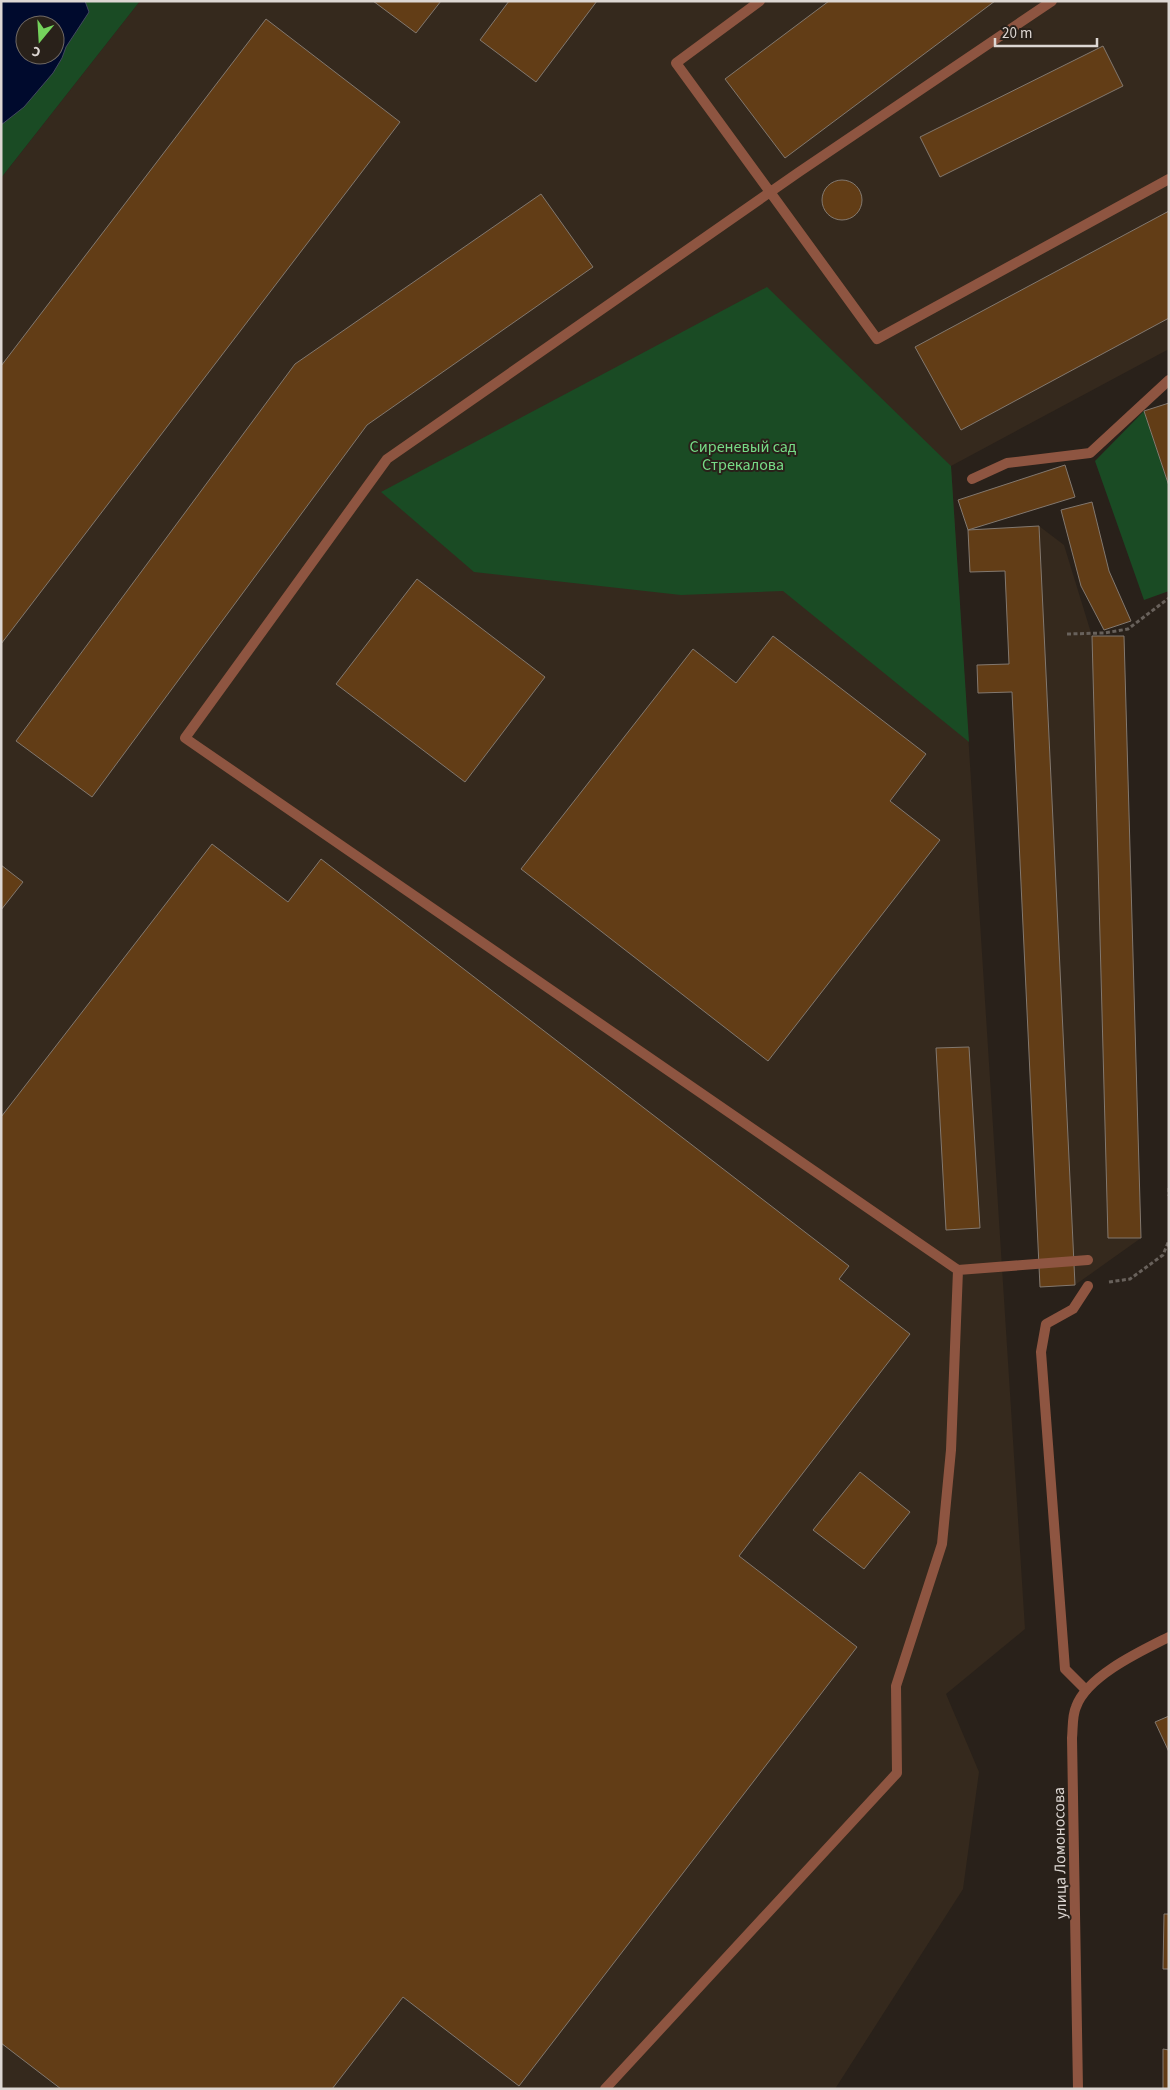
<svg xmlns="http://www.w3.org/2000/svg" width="1170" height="2090" font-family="'Source Sans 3',sans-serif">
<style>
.built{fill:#35291d}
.green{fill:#1a4b24;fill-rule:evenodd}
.water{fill:#000a2d;stroke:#42485f;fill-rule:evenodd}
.building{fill:#623d16;stroke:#82786f}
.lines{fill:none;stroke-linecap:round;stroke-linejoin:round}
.path{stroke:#68615b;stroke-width:3;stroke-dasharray:4 2.5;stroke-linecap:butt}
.service{stroke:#8e5541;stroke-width:10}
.minor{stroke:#8e5541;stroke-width:10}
.labels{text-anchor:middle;stroke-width:4;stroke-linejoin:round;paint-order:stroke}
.park-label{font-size:16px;fill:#76db86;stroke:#29211a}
.street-label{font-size:16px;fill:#ddd7d3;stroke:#29211a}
</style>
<rect width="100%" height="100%" fill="#29211a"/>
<path class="built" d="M 140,1 L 1169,1 L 1169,349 L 951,466 L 1025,1629 L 946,1694 L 979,1772 L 963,1889 L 835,2089 L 1,2089 L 1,178 Z
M 1039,526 L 1064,545 L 1092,636 L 1124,636 L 1141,1238 L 1075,1285 L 1040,1287 L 1012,692 L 978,693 L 977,665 L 1009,664 L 1005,571 L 970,572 L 968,530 Z"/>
<path class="green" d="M 1,1 L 140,1 L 1,178 ZM 25,25 L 55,25 L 55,55 L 25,55 Z
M 767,287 L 951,466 L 969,742 L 783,591 L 681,595 L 474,572 L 381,492 Z
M 1144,411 L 1169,486 L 1169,591 L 1144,600 L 1095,461 Z"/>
<path class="water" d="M 1,1 L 85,1 L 89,12 L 66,47 L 62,58 L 53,73 L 24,107 L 1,125 ZM 25,25 L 55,25 L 55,55 L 25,55 Z"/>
<path class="building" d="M 373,1 L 441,1 L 416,33 Z
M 509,1 L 597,1 L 536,82 L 480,40 Z
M 829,1 L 995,1 L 785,158 L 725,79 Z
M 266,19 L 400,122 L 1,644 L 1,366 Z
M 1103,46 L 1123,86 L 940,177 L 920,137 Z
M822 200a20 20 0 1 1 40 0a20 20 0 1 1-40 0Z
M 541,194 L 593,267 L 367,425 L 92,797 L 16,741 L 295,364 Z
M 1169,211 L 1169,318 L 961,430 L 915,347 Z
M 1169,403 L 1169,486 L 1144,411 Z
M 1065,465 L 1075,497 L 968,530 L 958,500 Z
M 1092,502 L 1109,571 L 1131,621 L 1104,630 L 1081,586 L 1061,510 Z
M 1039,526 L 1075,1285 L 1040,1287 L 1012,692 L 978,693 L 977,665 L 1009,664 L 1005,571 L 970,572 L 968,530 Z
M 417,579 L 545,677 L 465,782 L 336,684 Z
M 773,636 L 926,754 L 890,801 L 940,840 L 768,1061 L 521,869 L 693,649 L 736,683 Z
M 1092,636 L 1124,636 L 1141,1238 L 1108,1238 Z
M 212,844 L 288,902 L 321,859 L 849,1266 L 839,1279 L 910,1334 L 739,1556 L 857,1647 L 519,2086 L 403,1997 L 332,2089 L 61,2089 L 1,2043 L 1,1117 Z
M 1,865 L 23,882 L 1,910 Z
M 969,1047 L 980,1228 L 946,1230 L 936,1048 Z
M 860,1472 L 910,1512 L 864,1569 L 813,1530 Z
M 1169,1716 L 1169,1752 L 1155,1722 Z
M 1164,1914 L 1169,1914 L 1169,1969 L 1163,1969 Z
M 1163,2049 L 1169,2050 L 1169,2089 L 1163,2089 Z"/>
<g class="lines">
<path class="path" d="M 1067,634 L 1104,633 L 1128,629 L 1169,598
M 1169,1188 L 1169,1196
M 1109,1282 L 1130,1279 L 1163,1255 L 1169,1240"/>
<path class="service" d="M 760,1 L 676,63 L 877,339 L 1169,179
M 972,479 L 1007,463 L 1090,453 L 1169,380
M 958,1270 L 185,738 L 387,459 L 799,172 L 1052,1
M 1086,1690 L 1065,1669 L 1041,1352 L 1046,1324 L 1073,1309 L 1088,1286
M 605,2089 L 897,1773 L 896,1686 L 942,1544 L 951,1450 L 958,1270 L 1088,1260"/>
<path class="minor" d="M 1078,2089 L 1072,1738 C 1073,1728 1072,1716 1076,1707 C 1087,1676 1141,1651 1169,1637"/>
</g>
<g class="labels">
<g class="park-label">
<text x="743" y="452">Сиреневый сад<tspan x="743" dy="18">Стрекалова</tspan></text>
</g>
<g class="street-label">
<text transform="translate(1059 1853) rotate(-91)" y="6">улица Ломоносова</text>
</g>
</g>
<rect width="1170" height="2090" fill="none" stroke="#ddd7d3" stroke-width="5"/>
<g transform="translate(40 40) rotate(198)"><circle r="24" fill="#29211a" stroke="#716a64"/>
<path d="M0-4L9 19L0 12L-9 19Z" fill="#74d25c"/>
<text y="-8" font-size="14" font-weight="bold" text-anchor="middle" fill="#ddd7d3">С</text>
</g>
<path d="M995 38v8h102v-8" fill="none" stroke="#ddd7d3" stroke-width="2.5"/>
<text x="1002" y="38" font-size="15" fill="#ddd7d3" stroke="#29211a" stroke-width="4" paint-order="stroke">20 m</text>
</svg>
